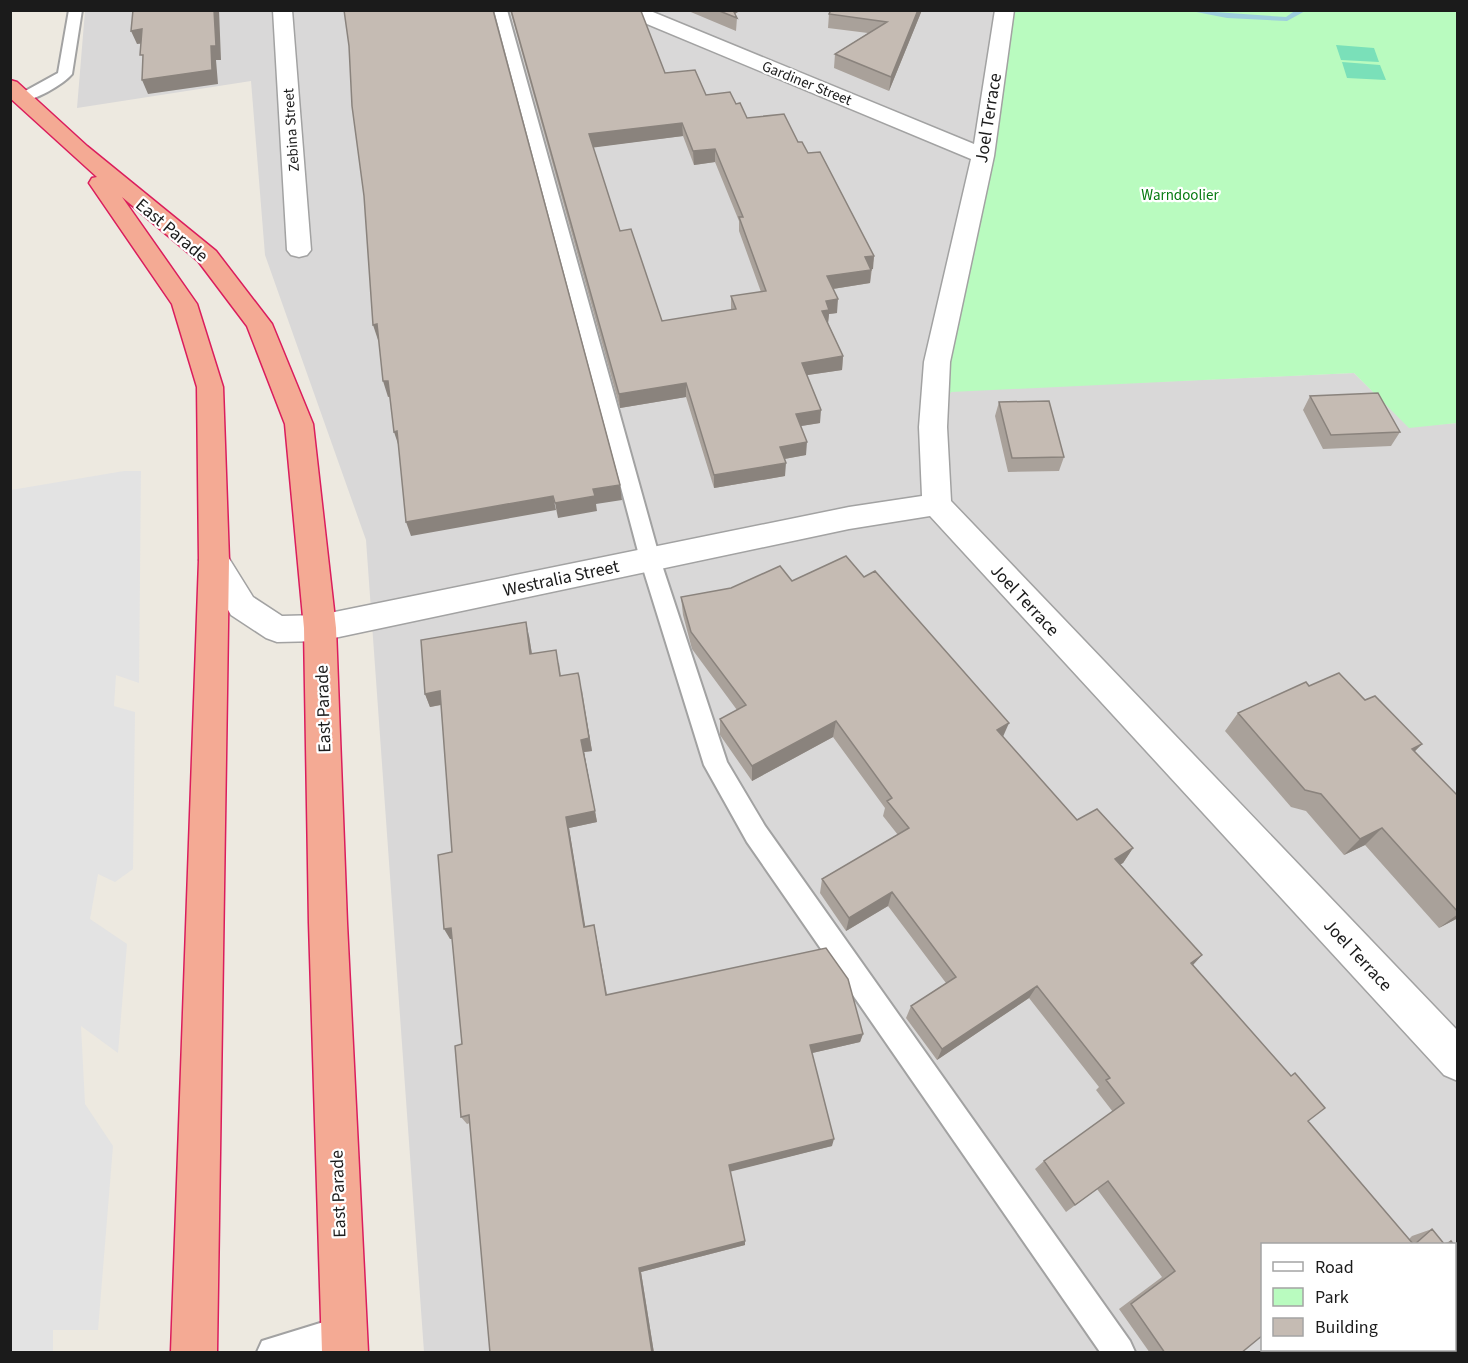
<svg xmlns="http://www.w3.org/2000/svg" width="1468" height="1363" font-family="'Source Sans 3',sans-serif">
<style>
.residential{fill:#d9d8d8;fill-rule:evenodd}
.park{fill:#b9fbbf}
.pitch{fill:#7ae0b9}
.parking{fill:#e3e3e3}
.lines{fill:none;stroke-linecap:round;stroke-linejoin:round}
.stream{fill:#9ecfdd;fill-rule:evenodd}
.service-casing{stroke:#a2a2a2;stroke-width:4}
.minor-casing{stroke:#a2a2a2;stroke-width:3}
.trunk-casing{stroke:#db1d5d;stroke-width:3}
.service{fill:#fff;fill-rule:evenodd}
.minor{fill:#fff;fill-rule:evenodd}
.trunk{fill:#f4aa94;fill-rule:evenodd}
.wall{fill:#a9a19a;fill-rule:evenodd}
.shaded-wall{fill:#8a837d}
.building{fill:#c5bbb3;stroke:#8a837d;stroke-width:1.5;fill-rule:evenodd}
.labels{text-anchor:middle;stroke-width:4.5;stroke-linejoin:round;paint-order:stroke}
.far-street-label{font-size:15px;fill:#1b1b1b;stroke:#fff}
.far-park-label{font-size:15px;fill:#077b11;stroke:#fff}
.street-label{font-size:18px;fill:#1b1b1b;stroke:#fff}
</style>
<rect width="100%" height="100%" fill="#ede9e0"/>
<path class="residential" d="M 85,11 L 1007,11 L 951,391 L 1354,373 L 1409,427 L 1457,423 L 1457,1352 L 424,1352 L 366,540 L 265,255 L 251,81 L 77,108 ZM 1262,1244 L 1454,1244 L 1454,1350 L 1262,1350 Z"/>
<path class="park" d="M 1005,11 L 1457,11 L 1457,423 L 1409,428 L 1354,373 L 951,392 L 933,427 Z"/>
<path class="pitch" d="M 1336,45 L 1374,48 L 1379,62 L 1341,60 Z
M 1342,62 L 1380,65 L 1386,80 L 1347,78 Z"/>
<path class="parking" d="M 124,471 L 141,471 L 139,683 L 116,675 L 114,706 L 135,712 L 133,869 L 115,882 L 98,874 L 90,919 L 127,944 L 118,1053 L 81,1026 L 85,1104 L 113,1146 L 98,1330 L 53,1330 L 53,1352 L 11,1352 L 11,490 Z"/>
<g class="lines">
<path class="stream" d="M 1186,10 L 1286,17 L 1296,10 L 1307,10 L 1287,21 L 1227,18 Z"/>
<g class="service-casing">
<path id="service" d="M 69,10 L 82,10 L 72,74 C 64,84 30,104 18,101 L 16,98 L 18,95 L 58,73 Z
M 494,10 L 507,10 L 660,559 L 727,762 L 765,826 L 1130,1341 L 1135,1352 L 1100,1352 L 747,842 L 704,765 L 640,559 Z
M 343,1316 L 354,1321 L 359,1332 L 354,1343 L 327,1352 L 257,1352 L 262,1341 Z"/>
</g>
<g class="minor-casing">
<path id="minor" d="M 273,10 L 292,10 L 311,250 L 307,255 L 299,257 L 291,255 L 287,250 Z
M 621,10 L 648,10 L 974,144 L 995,10 L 1014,10 L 994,156 L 950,362 L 947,427 L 951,501 L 1458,1031 L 1458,1081 L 1444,1075 L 930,516 L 849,529 L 320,641 L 277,642 L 266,638 L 231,615 L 199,560 L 203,552 L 214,548 L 225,552 L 253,597 L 282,616 L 320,615 L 849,507 L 922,496 L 919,427 L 924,362 L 971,159 L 623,14 Z"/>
</g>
<g class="trunk-casing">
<path id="trunk" d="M 10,80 L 17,82 L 87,146 L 216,251 L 272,324 L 313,424 L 336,628 L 347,923 L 368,1352 L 322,1352 L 309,923 L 304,628 L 285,424 L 247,326 L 198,261 L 122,197 L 197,304 L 223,387 L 229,560 L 217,1352 L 171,1352 L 199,560 L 197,387 L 172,304 L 89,183 L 92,178 L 97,177 L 10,98 Z"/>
</g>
<use href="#service" class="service"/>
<use href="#minor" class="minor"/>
<use href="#trunk" class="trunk"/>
</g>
<path class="wall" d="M 510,10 L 639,10 L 665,73 L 706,95 L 736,104 L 747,118 L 798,142 L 808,153 L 874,256 L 870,283 L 833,289 L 837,313 L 829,314 L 828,323 L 843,356 L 842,370 L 807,375 L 820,423 L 801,426 L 806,455 L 784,459 L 785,476 L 714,488 L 686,397 L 620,408 ZM 683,136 L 694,165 L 715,162 L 739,221 L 739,231 L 761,292 L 731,296 L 731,310 L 662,321 L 620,231 L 593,147 Z
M 686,10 L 741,10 L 735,14 L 737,18 L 736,31 Z
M 831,10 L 922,10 L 889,91 L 834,68 L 835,54 L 868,33 L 828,28 L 829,14 Z
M 1310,396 L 1400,432 L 1391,446 L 1323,449 L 1303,410 Z
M 999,402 L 1064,457 L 1059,471 L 1008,472 L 995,416 Z
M 792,581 L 1003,737 L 1077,820 L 1133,848 L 1123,863 L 1120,864 L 1202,955 L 1193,965 L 1308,1121 L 1409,1239 L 1412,1236 L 1432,1229 L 1444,1243 L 1451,1241 L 1454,1245 L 1263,1245 L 1241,1353 L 1150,1353 L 1119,1309 L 1162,1277 L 1097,1189 L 1066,1212 L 1035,1169 L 1044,1161 L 1113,1112 L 1096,1090 L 1099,1087 L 1029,998 L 937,1060 L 906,1018 L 911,1006 L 946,983 L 888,906 L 846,931 L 820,893 L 822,879 L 898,835 L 883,816 L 885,808 L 833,737 L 752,781 L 720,735 L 720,719 L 737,710 L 692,649 L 683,615 L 681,597 Z
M 529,636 L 532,654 L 559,663 L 561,676 L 582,690 L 592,751 L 584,752 L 597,822 L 569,828 L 585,927 L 596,935 L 607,994 L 863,1034 L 860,1042 L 812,1053 L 832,1146 L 730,1171 L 745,1245 L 641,1272 L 654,1353 L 490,1353 L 470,1123 L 467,1124 L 461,1117 L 462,1044 L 452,939 L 450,939 L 452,852 L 441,705 L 430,707 L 425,694 Z
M 1365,700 L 1422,744 L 1415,751 L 1458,796 L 1458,918 L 1439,928 L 1365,845 L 1344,855 L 1306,811 L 1291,807 L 1225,731 L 1238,713 Z
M 1308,1350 L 1455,1350 L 1458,1353 L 1311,1353 Z"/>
<path class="shaded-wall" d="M 214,10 L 219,10 L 221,60 L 216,60 L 218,84 L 148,94 L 142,80 Z
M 729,10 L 741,10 L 731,16 Z
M 918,10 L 922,10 L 889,91 L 891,77 Z
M 142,29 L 147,43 L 137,44 L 131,31 Z
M 682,123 L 683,136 L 590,148 L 589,134 Z
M 715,149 L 715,162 L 694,165 L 693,151 Z
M 874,256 L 873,269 L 863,271 L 865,257 Z
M 871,270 L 870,283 L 826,290 L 827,276 Z
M 838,299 L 837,313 L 829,314 L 828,323 L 821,324 L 822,311 L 826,301 Z
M 377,324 L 382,339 L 378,340 L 373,325 Z
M 843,356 L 842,370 L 801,376 L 802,363 Z
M 383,381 L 388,381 L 393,396 L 388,397 Z
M 686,383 L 686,397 L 620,408 L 619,394 Z
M 821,410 L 820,423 L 795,427 L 796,414 Z
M 397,431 L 399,447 L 394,432 Z
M 807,442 L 806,455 L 779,460 L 780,447 Z
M 786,463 L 785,476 L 714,488 L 714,475 Z
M 620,485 L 622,500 L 596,504 L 597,511 L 558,518 L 555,503 L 593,489 Z
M 553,496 L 556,510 L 411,536 L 406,522 Z
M 526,622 L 529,636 L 534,667 L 530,654 Z
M 579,677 L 592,751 L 584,752 L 597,822 L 569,828 L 587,937 L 584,927 L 566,817 L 581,740 Z
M 440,691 L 445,704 L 430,707 L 425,694 Z
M 836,721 L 833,737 L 752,781 L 752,766 Z
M 1009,723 L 1002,739 L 997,730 Z
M 1422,744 L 1405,761 L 1412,749 Z
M 1382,828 L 1365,845 L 1344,855 L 1360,839 Z
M 1133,848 L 1123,863 L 1106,873 L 1115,859 Z
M 892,892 L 888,906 L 846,931 L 849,918 Z
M 1458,914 L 1458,918 L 1439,928 Z
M 594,925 L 596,935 L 608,1004 L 606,995 Z
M 451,928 L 456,938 L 450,939 L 444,929 Z
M 1202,955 L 1190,968 L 1191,963 Z
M 1037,986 L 1029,998 L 937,1060 L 942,1049 Z
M 863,1034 L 860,1042 L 808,1054 L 810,1045 Z
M 834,1139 L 832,1146 L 729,1172 L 729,1165 Z
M 745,1241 L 745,1245 L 641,1272 L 654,1353 L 652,1353 L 639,1268 Z"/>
<path class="building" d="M 133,10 L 214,10 L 216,46 L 211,46 L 212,70 L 142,80 L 143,55 L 140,55 L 142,29 L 131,31 Z
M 344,10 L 493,10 L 620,485 L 593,489 L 595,496 L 555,503 L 553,496 L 406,522 L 397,431 L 394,432 L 388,381 L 383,381 L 377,324 L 373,325 L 364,196 L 352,106 L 349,46 Z
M 511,10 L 641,11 L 665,73 L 695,70 L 706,95 L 730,92 L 736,104 L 740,103 L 747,118 L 784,114 L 798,142 L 802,142 L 808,153 L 820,152 L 874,256 L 865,257 L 871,270 L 827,276 L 838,299 L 826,301 L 829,310 L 822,311 L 843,356 L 802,363 L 821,410 L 796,414 L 807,442 L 780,447 L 786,463 L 714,475 L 686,383 L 619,394 ZM 682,123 L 693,151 L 715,149 L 743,217 L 739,217 L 766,291 L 731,296 L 736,309 L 662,321 L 631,229 L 620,231 L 589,134 Z
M 717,10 L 733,10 L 737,18 Z
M 831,10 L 918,10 L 891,77 L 835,54 L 887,22 L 829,14 Z
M 1378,393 L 1400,432 L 1331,435 L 1310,396 Z
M 1049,401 L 1064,457 L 1012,458 L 999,402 Z
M 846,556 L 864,577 L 875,571 L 1009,723 L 997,730 L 1077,820 L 1097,809 L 1133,848 L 1115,859 L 1202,955 L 1191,963 L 1291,1076 L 1295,1073 L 1325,1108 L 1308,1121 L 1414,1245 L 1263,1245 L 1263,1335 L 1241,1353 L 1165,1353 L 1131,1304 L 1175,1271 L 1108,1181 L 1075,1205 L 1044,1161 L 1124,1103 L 1106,1080 L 1110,1078 L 1037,986 L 942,1049 L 911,1006 L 956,977 L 892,892 L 849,918 L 822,879 L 909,828 L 887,801 L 892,798 L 836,721 L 752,766 L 720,719 L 746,705 L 691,632 L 681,597 L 731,588 L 780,566 L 792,581 Z
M 526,622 L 530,654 L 556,650 L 560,676 L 578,673 L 579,677 L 589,738 L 581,740 L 595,811 L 566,817 L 584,927 L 594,925 L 606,995 L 826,948 L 848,979 L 863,1034 L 810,1045 L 834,1139 L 729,1165 L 745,1241 L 639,1268 L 652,1353 L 490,1353 L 469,1115 L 461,1117 L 455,1046 L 462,1044 L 451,928 L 444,929 L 438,855 L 452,852 L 440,691 L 425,694 L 421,640 Z
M 1339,673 L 1365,700 L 1375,696 L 1422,744 L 1412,749 L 1458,796 L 1458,912 L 1382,828 L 1360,839 L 1321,794 L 1305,790 L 1238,713 L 1306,682 L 1309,686 Z
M 1432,1229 L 1445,1245 L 1414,1245 Z
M 1451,1241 L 1454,1245 L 1447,1245 Z
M 1455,1245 L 1458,1248 L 1458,1353 L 1331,1353 L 1329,1350 L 1455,1350 Z"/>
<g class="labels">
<g class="far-street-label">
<text transform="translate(807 83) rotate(22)" y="5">Gardiner Street</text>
<text transform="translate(291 130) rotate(-94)" y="5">Zebina Street</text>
</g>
<g class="far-park-label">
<text x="1180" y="200">Warndoolier</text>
</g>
<g class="street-label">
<text transform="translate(988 118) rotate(-81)" y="6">Joel Terrace</text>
<text transform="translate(172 230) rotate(40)" y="6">East Parade</text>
<text transform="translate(561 578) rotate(-12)" y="6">Westralia Street</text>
<text transform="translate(1025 600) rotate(47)" y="6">Joel Terrace</text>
<text transform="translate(323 709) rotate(-92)" y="6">East Parade</text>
<text transform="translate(1358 955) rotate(47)" y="6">Joel Terrace</text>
<text transform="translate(338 1194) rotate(-92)" y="6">East Parade</text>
</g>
</g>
<rect width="1468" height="1363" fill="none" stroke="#1b1b1b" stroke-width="24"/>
<rect x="1261" y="1243" width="195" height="108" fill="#ffffff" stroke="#a4a4a4" stroke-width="1.5"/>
<rect x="1273" y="1262" width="30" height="9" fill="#ffffff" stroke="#a4a4a4" stroke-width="1.5"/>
<text x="1315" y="1273" font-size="18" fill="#1b1b1b">Road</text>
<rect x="1273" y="1288" width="30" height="18" fill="#b9fbbf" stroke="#a4a4a4" stroke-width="1.5"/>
<text x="1315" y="1303" font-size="18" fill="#1b1b1b">Park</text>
<rect x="1273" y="1318" width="30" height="18" fill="#c5bbb3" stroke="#a4a4a4" stroke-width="1.5"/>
<text x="1315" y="1333" font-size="18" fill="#1b1b1b">Building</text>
</svg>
